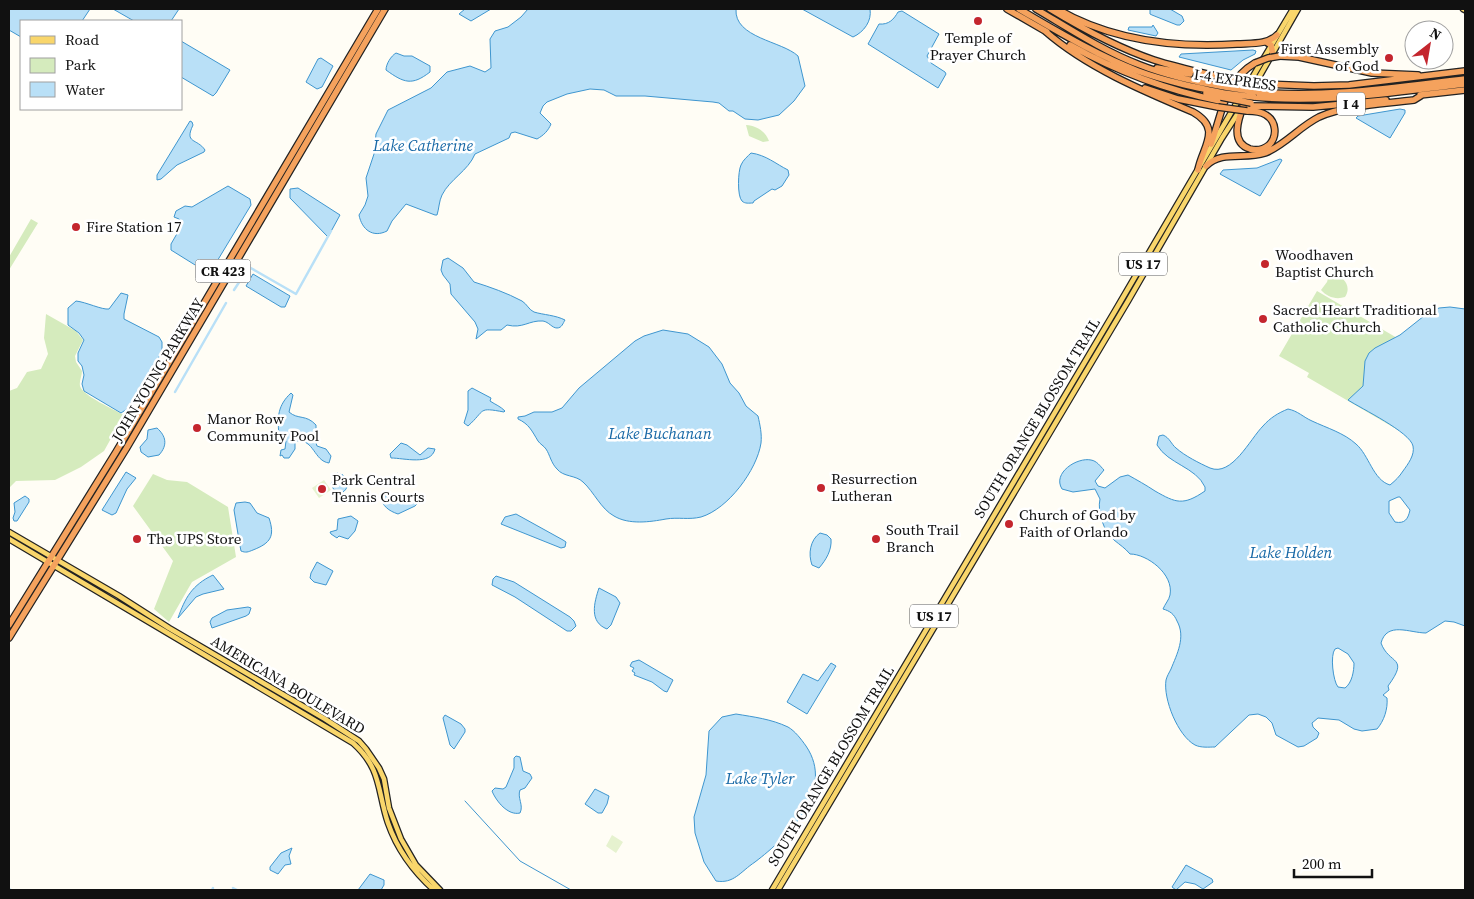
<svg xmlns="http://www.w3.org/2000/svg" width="1474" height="899" font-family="'Source Serif 4',serif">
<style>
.green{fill:#d5ebbd}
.pitch{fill:#e6f2cf}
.water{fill:#b9e0f7;stroke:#3f96cf;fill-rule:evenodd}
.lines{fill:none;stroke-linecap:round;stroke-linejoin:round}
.stream{stroke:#3f96cf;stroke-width:1}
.canal{stroke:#b9e0f7;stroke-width:2.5}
.major-casing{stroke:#222;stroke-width:7}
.highway-casing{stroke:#222;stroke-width:8}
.major{stroke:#f9d66b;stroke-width:4.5}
.highway{stroke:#f5a25d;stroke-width:5.5}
.highway-bridge-casing{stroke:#222;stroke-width:8;stroke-linecap:butt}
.highway-bridge{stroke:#f5a25d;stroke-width:5.5}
.poi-dot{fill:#c4262e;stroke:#fff;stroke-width:2}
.labels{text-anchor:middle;stroke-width:5;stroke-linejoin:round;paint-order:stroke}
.shield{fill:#fff;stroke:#585858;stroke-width:1}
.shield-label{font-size:14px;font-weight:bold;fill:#111}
.poi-label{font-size:15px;fill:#111;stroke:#fff;text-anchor:start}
.street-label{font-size:15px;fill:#111;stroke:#fff}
.water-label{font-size:16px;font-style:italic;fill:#1768a6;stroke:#fff}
</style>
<rect width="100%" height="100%" fill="#fffdf5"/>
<path class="green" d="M 746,125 C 757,126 765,131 769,141 L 763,142 L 749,136 Z
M 31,219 L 38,223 L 9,270 L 9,257 Z
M 1333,274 C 1344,277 1352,286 1345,297 C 1336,300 1327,297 1321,290 L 1327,282 L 1329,275 Z
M 1317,291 L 1450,369 L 1410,437 L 1307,377 L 1309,373 L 1279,356 Z
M 46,314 L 76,331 L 83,340 L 75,356 L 76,362 L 82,371 C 82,376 79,381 80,386 C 83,396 115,410 124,415 L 104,451 L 81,467 L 55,480 L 16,481 L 9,488 L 9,391 L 17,388 L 27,372 L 41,369 L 48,354 L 44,338 Z
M 153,474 L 167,480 L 187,482 L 228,507 L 236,557 L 192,582 L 169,622 L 154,609 L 173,561 L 133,506 Z"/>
<path class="pitch" d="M 324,480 L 331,490 L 319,498 L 312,488 Z
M 612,835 L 623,842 L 616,853 L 606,846 Z"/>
<path class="water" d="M 9,9 L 90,9 L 82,21 L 21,21 L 21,37 L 9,30 Z
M 113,9 L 179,9 L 171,21 L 134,21 Z
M 465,9 L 491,9 L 471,21 L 459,14 Z
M 528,9 L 736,9 C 734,38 782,41 798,56 L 805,86 L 794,101 L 779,115 L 758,120 L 745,119 L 733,111 L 729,111 L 719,103 L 713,102 L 645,96 L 616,96 L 604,90 L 590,89 L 567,94 L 547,102 L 543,106 L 540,113 L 551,124 C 548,131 544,135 537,139 L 515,132 L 511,133 L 509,138 L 475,154 C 468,171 450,179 442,195 C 439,201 439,209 437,215 L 435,215 L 406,204 L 392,221 L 387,231 C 373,238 362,230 359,215 L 365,205 L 368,196 L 366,178 L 374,154 L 376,134 L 388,110 L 431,88 L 447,72 L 470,66 L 485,72 L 491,68 L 490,39 L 495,31 L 508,27 L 521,17 Z
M 802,9 L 870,9 C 872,21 864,32 853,37 Z
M 1150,9 L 1170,9 L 1182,16 L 1184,21 L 1180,25 L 1177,25 L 1152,15 L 1150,14 Z
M 902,11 L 939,34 L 927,56 L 931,63 L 945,72 L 946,74 L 938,88 L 868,44 L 879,24 C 889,25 894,19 898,12 Z
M 1153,25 L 1158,33 L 1156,36 L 1128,30 L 1129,27 L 1152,27 Z
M 181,41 L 230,70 L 216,93 L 213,96 L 181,77 Z
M 1253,50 L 1256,51 L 1255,54 L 1243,60 L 1231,70 L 1179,57 L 1181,54 Z
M 396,53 L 404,56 L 412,56 L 430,66 L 430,72 C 412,86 404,83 386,70 C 386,64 391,56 396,53 Z
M 321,58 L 333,66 L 322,87 L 317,89 L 306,82 L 318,59 Z
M 1400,109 L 1405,110 L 1405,113 L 1390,138 L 1356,118 L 1358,116 Z
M 190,121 L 192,122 L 193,125 C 184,144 197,138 205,150 L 204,152 L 177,165 L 161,179 L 157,180 L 157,175 Z
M 751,153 C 766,155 776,164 788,170 L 789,175 L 782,186 L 775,190 L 772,189 L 754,201 L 753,203 C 749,203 745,204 742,201 C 737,196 738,171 741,165 C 743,160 748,156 751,153 Z
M 1280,159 L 1282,160 L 1281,162 L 1260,196 L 1220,174 L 1223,170 L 1257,168 Z
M 228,186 L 250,199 L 251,205 L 219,258 L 208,273 L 171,250 L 171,244 L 182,225 L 179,219 L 174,217 L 176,211 L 185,206 L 192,207 Z
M 298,188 L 340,215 L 328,237 L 290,198 L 290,189 Z
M 448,258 L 463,268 L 474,282 C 490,287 507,293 522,301 C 527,304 529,310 534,312 C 544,315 555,315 565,320 C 563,323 562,328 557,328 C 552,328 549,322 543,321 C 529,320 523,329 507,325 L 501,330 L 487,330 L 476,339 L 478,329 L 475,322 L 451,294 L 450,284 L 443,275 L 441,270 L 443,260 Z
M 253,274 L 290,296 L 285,307 L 281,307 L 246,286 Z
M 121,293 L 128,295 L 124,314 L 124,319 L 159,337 L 162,342 L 162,352 L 127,409 L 121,413 L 84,391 L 82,384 L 84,375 L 82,366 L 78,361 L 78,353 L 84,340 L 79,333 L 68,325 L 68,308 L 76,301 C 86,302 102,310 109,309 Z
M 1450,307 L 1465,309 L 1465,626 L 1454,622 L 1445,621 L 1426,633 C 1410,633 1387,621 1381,643 C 1389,665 1410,656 1388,686 L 1389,690 L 1383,695 L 1387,698 C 1388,709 1384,721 1377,729 L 1362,731 L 1354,729 L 1339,720 L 1318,718 L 1312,723 L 1313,727 L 1319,733 L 1317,738 L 1304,746 L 1298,747 L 1276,735 L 1272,723 L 1266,717 L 1258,714 L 1249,715 L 1215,747 C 1209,747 1201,748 1195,745 C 1178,736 1163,699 1166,680 C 1167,676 1169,673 1171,669 C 1177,654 1186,637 1177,621 C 1174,614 1170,611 1163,609 C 1165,604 1169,600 1170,595 C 1174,574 1147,554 1130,554 C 1125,548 1120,545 1114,540 C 1104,532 1097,512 1100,499 L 1095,489 L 1073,492 L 1062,489 C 1052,473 1077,457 1091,460 C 1097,461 1100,466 1104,470 L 1095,481 L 1098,486 L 1105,488 L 1120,477 L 1128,475 C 1137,480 1146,485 1155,491 C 1176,503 1183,506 1205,491 L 1205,487 C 1196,467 1168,464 1157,445 L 1159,436 L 1163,435 C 1170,438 1171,444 1176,448 C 1185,456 1199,463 1210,468 C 1232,477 1250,439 1263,426 C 1270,418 1278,413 1288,409 C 1298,411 1303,417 1312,421 C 1327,428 1344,433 1356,444 C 1369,455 1373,480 1390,485 C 1396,480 1399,477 1403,471 C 1408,464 1415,455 1413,446 C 1410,432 1362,409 1348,400 L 1363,386 L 1365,361 L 1369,353 L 1375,348 L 1400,335 L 1424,316 L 1439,308 ZM 1398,497 L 1400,497 L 1410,510 C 1408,519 1405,524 1395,522 L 1389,513 L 1389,501 ZM 1338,648 L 1348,654 L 1354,663 C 1354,671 1352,683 1345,688 L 1338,687 C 1333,681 1330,655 1335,649 Z
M 663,330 L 688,334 L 709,347 L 722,364 L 730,383 L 739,393 L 746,406 L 758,416 C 760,425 762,434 761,443 C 757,470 728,509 701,517 C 689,520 678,517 666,519 C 650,522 629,525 614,516 C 601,509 594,492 583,482 C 576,475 563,477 557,469 C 551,463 550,455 546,449 C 544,446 540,444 538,441 C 532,431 529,424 518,419 L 518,417 L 525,416 L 534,412 L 552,412 L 562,408 L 579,388 L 635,341 L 644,336 Z
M 472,388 L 491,398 L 490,401 C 496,405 500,406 505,411 L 504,412 C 477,407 486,410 468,426 L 464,423 L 468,410 L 468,391 Z
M 291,393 L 293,395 L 289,412 C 298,420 306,414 316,425 L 316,443 L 317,446 L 326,449 L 331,456 L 329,463 C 314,461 314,439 297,441 L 295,443 L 295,449 L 289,458 L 284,458 L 282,455 L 280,456 L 281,450 L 285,449 L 286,441 L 279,434 C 277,417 278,405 291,393 Z
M 157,428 C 166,436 168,445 159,455 L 148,457 L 141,452 L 140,447 L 147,439 L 148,430 Z
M 401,443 L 407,445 L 420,455 L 428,448 L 435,449 C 431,466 404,458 391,458 L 390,454 Z
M 126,472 L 136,478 L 127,489 L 116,513 L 112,515 L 102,510 Z
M 337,473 L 343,475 C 344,483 351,486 343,492 L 334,490 L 331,484 Z
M 383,494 C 393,502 405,505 416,501 L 419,502 L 415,506 L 398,514 C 389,511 382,506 381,497 Z
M 25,496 L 29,499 L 29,502 L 17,521 L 14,521 L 13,518 L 15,512 L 14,503 Z
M 245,502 L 250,503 L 257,513 L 269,518 C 275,536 271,543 253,550 C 248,552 246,553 241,551 L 240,546 L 234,510 L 236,503 Z
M 516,514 L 563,540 L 566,542 L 565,547 L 561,548 L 501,524 L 505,517 Z
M 351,516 L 358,521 L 355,531 L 348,539 L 339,536 L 337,538 L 331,534 L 330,532 L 337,530 L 338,519 Z
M 820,533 L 827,535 L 831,539 C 832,550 826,560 819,568 L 812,565 C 808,554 810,540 820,533 Z
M 317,562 L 333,571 L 326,585 L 314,582 L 310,578 L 311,573 Z
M 213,575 L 224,589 L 203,594 L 196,597 L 178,618 C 185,598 192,585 213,575 Z
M 496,576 L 514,582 L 570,617 L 574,621 L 576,626 L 571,631 L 567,631 L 515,597 L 494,586 L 492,585 L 493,579 Z
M 599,588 L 616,597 L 620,603 L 611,625 L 607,629 C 589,622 594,603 599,588 Z
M 248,607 L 251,608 L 249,614 L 246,616 L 212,628 L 210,622 L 212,618 L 227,610 Z
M 639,660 L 673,680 L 667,692 L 664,691 L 652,682 L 634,675 L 635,673 L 632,671 L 634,668 L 630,666 L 632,662 Z
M 831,663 L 836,666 L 807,714 L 787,702 L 803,674 L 818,681 Z
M 736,714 C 754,717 771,719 788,727 C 795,731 801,739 806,746 C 836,790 788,837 755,862 C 740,872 734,884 716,881 L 704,862 L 695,833 L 694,817 L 706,775 L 709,731 L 722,717 Z
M 445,715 L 461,724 L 465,729 L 465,732 L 454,749 L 450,745 L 443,718 Z
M 516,756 L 520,757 L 523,771 L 530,774 L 532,778 L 525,788 L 520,790 C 517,798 524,805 520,813 C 508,816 496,801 492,791 L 495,788 L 503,789 L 506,787 L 514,768 L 514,758 Z
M 595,789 L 609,796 L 607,804 L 602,813 L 598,813 L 585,804 Z
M 292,848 L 289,856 L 291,864 L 285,865 L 278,874 L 270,870 L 270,867 L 281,853 Z
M 1186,865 L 1212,879 L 1213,882 L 1203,889 L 1195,884 L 1185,882 L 1176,890 L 1172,887 Z
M 370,874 L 384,880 L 384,885 L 381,890 L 358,890 Z"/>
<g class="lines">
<path class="stream" d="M 465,801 L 520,861 L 571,890"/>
<path class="canal" d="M 234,290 L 249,267 L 296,294 L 331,231
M 175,392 L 226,303
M 233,888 L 237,890
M 9,889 L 11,890
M 212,890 L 213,888"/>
<g class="major-casing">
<path id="major" d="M 1463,9 L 1465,10
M 1243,93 L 1293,9
M 1250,93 L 1298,9
M 9,532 L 119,596 L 169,628 L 325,719 L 359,741 L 366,749 L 379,768 L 384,779 L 389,808 L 401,839 L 416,865 L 440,890
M 9,539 L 353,743 C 382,769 377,790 388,823 C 397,849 414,872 434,890
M 772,890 L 1115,311 L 1239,99
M 778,890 L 1128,301 L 1222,138 L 1240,110"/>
</g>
<g class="highway-casing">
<path id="highway" d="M 1007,9 L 1047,32
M 1019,9 C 1057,31 1096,55 1138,71 C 1165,81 1194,87 1223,93
M 1036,9 C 1070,29 1103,51 1140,65 C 1168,76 1196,82 1225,87
M 1050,9 C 1083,29 1118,48 1154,60 C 1179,68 1204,73 1229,79
M 1057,9 C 1112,41 1175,48 1237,44 C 1251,43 1267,45 1277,35
M 1045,31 C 1086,67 1143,91 1193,112 C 1223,129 1202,147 1198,170
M 1266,42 L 1271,45 L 1273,55
M 1070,45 C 1118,72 1166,90 1220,101
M 1280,56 L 1299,57 L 1372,73 L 1418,75
M 1157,68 L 1190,74
M 1263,84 L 1314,86 L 1349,85 L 1465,71
M 1145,88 L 1178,99 L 1218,107
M 1257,92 C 1327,98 1396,87 1465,79
M 1206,93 L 1221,97
M 1420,95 L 1465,90
M 1254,97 C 1325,104 1395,92 1465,84
M 1245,101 C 1240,115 1228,142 1250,149 C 1257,151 1264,149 1269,145 C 1278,136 1276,121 1266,115 C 1260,111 1253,111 1247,111
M 1249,106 L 1313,107 L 1386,100
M 1211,144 C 1222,114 1224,81 1255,63
M 1206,166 C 1222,150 1245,160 1265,153 C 1285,145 1299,127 1319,117 C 1346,105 1384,104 1414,100 L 1422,95
M 9,625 L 116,452 L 378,9
M 9,638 L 126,449 L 385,9"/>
</g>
<use href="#major" class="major"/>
<use href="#highway" class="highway"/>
<g class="highway-bridge-casing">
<path id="highway-bridge" d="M 1255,63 L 1268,58 L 1280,56
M 1229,79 L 1263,84
M 1225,87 L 1257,92
M 1223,93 L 1254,97
M 1221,97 L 1251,103
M 1218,107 L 1247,111"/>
</g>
<use href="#highway-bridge" class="highway-bridge"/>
</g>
<g class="poi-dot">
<circle cx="978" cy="21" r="5"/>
<circle cx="1389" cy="58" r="5"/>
<circle cx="76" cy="227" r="5"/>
<circle cx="1265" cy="264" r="5"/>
<circle cx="1263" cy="319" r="5"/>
<circle cx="197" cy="428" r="5"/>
<circle cx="821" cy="488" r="5"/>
<circle cx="322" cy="489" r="5"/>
<circle cx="1009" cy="524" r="5"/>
<circle cx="137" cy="539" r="5"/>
<circle cx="876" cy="539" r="5"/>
</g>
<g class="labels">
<g class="shield">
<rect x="1337" y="92.5" width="28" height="23" rx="4"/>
<rect x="1119" y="252.5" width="48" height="23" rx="4"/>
<rect x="195.5" y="259.5" width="55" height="23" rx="4"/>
<rect x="910" y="604.5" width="48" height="23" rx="4"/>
</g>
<g class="shield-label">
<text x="1351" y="109">I 4</text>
<text x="1143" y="269">US 17</text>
<text x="223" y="276">CR 423</text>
<text x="934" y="621">US 17</text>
</g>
<g class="poi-label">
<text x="978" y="43" text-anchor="middle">Temple of<tspan x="978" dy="17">Prayer Church</tspan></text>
<text x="1379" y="54" text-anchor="end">First Assembly<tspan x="1379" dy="17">of God</tspan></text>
<text x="86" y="232">Fire Station 17</text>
<text x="1275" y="260">Woodhaven<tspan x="1275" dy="17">Baptist Church</tspan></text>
<text x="1273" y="315">Sacred Heart Traditional<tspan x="1273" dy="17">Catholic Church</tspan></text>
<text x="207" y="424">Manor Row<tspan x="207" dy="17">Community Pool</tspan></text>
<text x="831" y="484">Resurrection<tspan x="831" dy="17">Lutheran</tspan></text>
<text x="332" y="485">Park Central<tspan x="332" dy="17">Tennis Courts</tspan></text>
<text x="1019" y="520">Church of God by<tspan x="1019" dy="17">Faith of Orlando</tspan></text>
<text x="886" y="535">South Trail<tspan x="886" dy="17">Branch</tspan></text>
<text x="147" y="544">The UPS Store</text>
</g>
<g class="street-label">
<text transform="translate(1235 80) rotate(8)" y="5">I-4 EXPRESS</text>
<text transform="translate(158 370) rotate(-59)" y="5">JOHN YOUNG PARKWAY</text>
<text transform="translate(1037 418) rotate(-59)" y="5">SOUTH ORANGE BLOSSOM TRAIL</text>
<text transform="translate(288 685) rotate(31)" y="5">AMERICANA BOULEVARD</text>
<text transform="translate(831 766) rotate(-59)" y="5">SOUTH ORANGE BLOSSOM TRAIL</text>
</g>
<g class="water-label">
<text x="423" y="151">Lake Catherine</text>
<text x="660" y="439">Lake Buchanan</text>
<text x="1291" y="558">Lake Holden</text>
<text x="760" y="784">Lake Tyler</text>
</g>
</g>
<rect width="1474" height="899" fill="none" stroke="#111111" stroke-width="20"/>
<rect x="20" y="20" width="162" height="90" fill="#ffffff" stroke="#a0a0a0"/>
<rect x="30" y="36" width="25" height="8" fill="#f9d66b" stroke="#a0a0a0"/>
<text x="65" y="45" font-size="15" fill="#111111">Road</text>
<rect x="30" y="58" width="25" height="15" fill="#d5ebbd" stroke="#a0a0a0"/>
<text x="65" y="70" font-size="15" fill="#111111">Park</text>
<rect x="30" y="82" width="25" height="15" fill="#b9e0f7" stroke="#a0a0a0"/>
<text x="65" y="95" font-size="15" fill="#111111">Water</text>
<g transform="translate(1429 45) rotate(31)"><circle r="24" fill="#ffffff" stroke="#a0a0a0"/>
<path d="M0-4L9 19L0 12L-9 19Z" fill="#c4262e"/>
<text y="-8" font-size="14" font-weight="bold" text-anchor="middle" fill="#111111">N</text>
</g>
<path d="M1294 869v8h78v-8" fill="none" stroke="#111111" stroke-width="2.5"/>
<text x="1302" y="869" font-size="15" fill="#111111" stroke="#ffffff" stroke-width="4" paint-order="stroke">200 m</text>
</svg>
